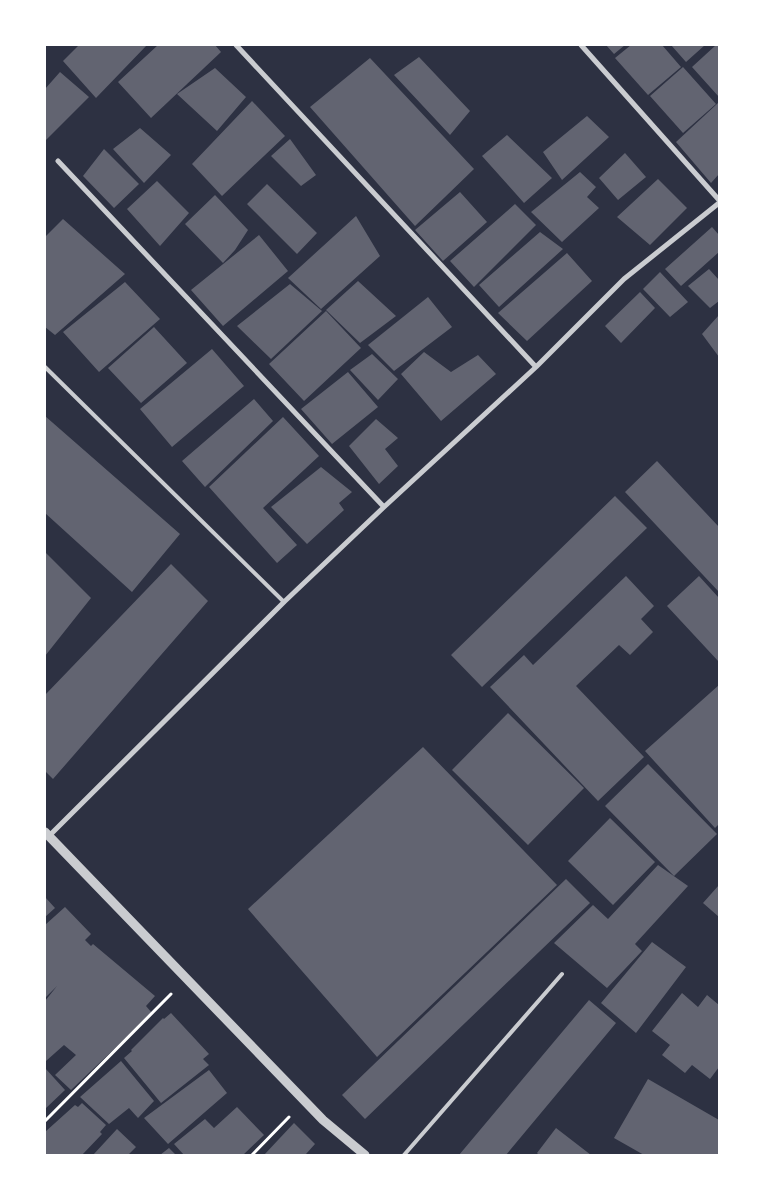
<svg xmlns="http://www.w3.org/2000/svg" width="764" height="1200" font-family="Roboto,sans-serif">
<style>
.building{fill:#626471}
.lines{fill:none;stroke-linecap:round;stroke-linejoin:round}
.path{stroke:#fff;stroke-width:3}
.service{stroke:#caccd0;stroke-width:4}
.minor{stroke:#caccd0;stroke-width:5}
.tertiary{stroke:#caccd0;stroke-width:9}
</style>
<rect width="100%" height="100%" fill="#2d3142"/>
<path class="building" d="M 79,45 L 147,45 L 96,98 L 63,61 Z
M 158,45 L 215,45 L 221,52 L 151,118 L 118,82 Z
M 606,45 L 625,45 L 614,54 Z
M 631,45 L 662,45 L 681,67 L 648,95 L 615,58 Z
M 671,45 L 705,45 L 686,62 Z
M 716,45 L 719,45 L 719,97 L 692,67 Z
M 419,57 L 470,111 L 450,135 L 394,75 Z
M 370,58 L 474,169 L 415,226 L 310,107 Z
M 683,67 L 716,104 L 683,133 L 650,96 Z
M 215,68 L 246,97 L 217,131 L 177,94 Z
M 60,72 L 89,97 L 45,141 L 45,89 Z
M 252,101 L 285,136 L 222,196 L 192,164 Z
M 718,103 L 719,104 L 719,174 L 711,183 L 676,142 Z
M 587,116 L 609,137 L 562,180 L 543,152 Z
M 140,128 L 171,155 L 144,183 L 113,149 Z
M 507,135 L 552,178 L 524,203 L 482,156 Z
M 290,139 L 316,175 L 301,186 L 271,156 Z
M 104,149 L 139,184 L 114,208 L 83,176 Z
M 625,153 L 646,177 L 618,200 L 599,178 Z
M 580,172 L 596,187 L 587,197 L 599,208 L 562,242 L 531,212 Z
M 658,179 L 687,208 L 650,245 L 617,217 Z
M 157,181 L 189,213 L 160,246 L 127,209 Z
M 267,184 L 317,233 L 297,254 L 247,204 Z
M 460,192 L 487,222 L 443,261 L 415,230 Z
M 215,195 L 248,230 L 235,250 L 223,263 L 185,224 Z
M 515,204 L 536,225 L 474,287 L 450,261 Z
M 356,216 L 380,256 L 321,309 L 288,278 Z
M 63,219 L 125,274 L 55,335 L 45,327 L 45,237 Z
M 712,227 L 719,235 L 719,252 L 681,286 L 665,269 Z
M 540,232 L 563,249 L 499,307 L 479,285 Z
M 259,235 L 288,271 L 223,326 L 191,290 Z
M 567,253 L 592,281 L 527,341 L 498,313 Z
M 709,269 L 719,280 L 719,301 L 710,308 L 688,286 Z
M 660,272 L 688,302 L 670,317 L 643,289 Z
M 358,281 L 396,316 L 360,343 L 326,310 Z
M 125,282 L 160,319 L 99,372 L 63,332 Z
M 290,284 L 322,311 L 271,359 L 237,326 Z
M 640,292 L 655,308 L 621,343 L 605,326 Z
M 428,297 L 452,327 L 394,371 L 368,345 Z
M 326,311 L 361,348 L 304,401 L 269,364 Z
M 719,315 L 719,357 L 702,334 Z
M 154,327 L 187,363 L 141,403 L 108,368 Z
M 212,349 L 244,386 L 172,447 L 140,409 Z
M 424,352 L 451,372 L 478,355 L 496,374 L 441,421 L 401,374 Z
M 372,354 L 398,379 L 378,400 L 350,370 Z
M 348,372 L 378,407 L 332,444 L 301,409 Z
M 254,399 L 273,421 L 205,487 L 182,461 Z
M 45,416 L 180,534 L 132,592 L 45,513 Z
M 283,417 L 319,456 L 263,508 L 297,545 L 277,563 L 209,487 Z
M 376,419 L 398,438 L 385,449 L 398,466 L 379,484 L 349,446 Z
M 657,461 L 719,527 L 719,592 L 625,492 Z
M 321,467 L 352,492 L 339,503 L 344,510 L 307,544 L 271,507 Z
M 615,496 L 647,528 L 482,687 L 451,655 Z
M 45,552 L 91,598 L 45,656 Z
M 171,564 L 208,601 L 53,779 L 45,771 L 45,695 Z
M 626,576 L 654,606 L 641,619 L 653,632 L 630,655 L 619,645 L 576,686 L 644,757 L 598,801 L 490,687 L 524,655 L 533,665 Z
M 699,576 L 719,598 L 719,662 L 667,606 Z
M 719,685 L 719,824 L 715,828 L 645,751 Z
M 508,713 L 584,788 L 528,845 L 452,770 Z
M 423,747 L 557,885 L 377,1057 L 248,909 Z
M 648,764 L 717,834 L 674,876 L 605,806 Z
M 610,818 L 655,862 L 613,905 L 568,861 Z
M 658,865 L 688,886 L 635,944 L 642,951 L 607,988 L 554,943 L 593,905 L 608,919 Z
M 566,879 L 590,903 L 365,1119 L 342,1095 Z
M 719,885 L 719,917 L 703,903 Z
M 45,897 L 55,908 L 45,917 Z
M 65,907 L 91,934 L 85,940 L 91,946 L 93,944 L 155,996 L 146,1006 L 152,1013 L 71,1090 L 55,1075 L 76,1055 L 64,1045 L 46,1061 L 45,1059 L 45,1001 L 57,986 L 45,998 L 45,925 Z
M 652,942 L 686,967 L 636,1033 L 601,1003 Z
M 682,993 L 698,1007 L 707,995 L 719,1005 L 719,1067 L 710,1079 L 692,1065 L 685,1073 L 662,1055 L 670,1045 L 652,1031 Z
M 589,1000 L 616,1023 L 506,1155 L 459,1155 Z
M 171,1013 L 209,1054 L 203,1059 L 209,1065 L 161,1103 L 124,1058 L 132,1051 L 131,1050 L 163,1018 L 164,1019 Z
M 121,1061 L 154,1101 L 138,1118 L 129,1108 L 109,1124 L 80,1097 Z
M 45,1068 L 65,1090 L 45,1109 Z
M 209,1070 L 227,1093 L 168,1144 L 144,1118 Z
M 648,1079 L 719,1120 L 719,1155 L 644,1155 L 614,1138 Z
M 82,1103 L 106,1125 L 100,1132 L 102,1134 L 82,1155 L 45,1155 L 45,1132 L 75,1105 L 78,1107 Z
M 237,1107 L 264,1135 L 243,1155 L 184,1155 L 174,1144 L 205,1119 L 214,1128 Z
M 294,1123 L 315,1144 L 306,1154 L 307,1155 L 264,1155 Z
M 556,1128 L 591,1155 L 539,1155 L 537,1153 Z
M 117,1129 L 136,1147 L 129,1154 L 130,1155 L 93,1155 Z
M 169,1148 L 176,1155 L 160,1155 Z"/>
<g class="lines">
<path class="path" d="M 45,1121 L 171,994
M 252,1155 L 289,1117"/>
<path class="service" d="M 45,367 L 284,602
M 404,1155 L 562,974"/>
<path class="minor" d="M 236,45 L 536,367
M 581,45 L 719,200
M 58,161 L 384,507
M 49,836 L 284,602 L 384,507 L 536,367 L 624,279 L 719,203"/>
<path class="tertiary" d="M 45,832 L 323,1120 L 365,1155"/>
</g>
<rect width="764" height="1200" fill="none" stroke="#ffffff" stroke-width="92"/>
</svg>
